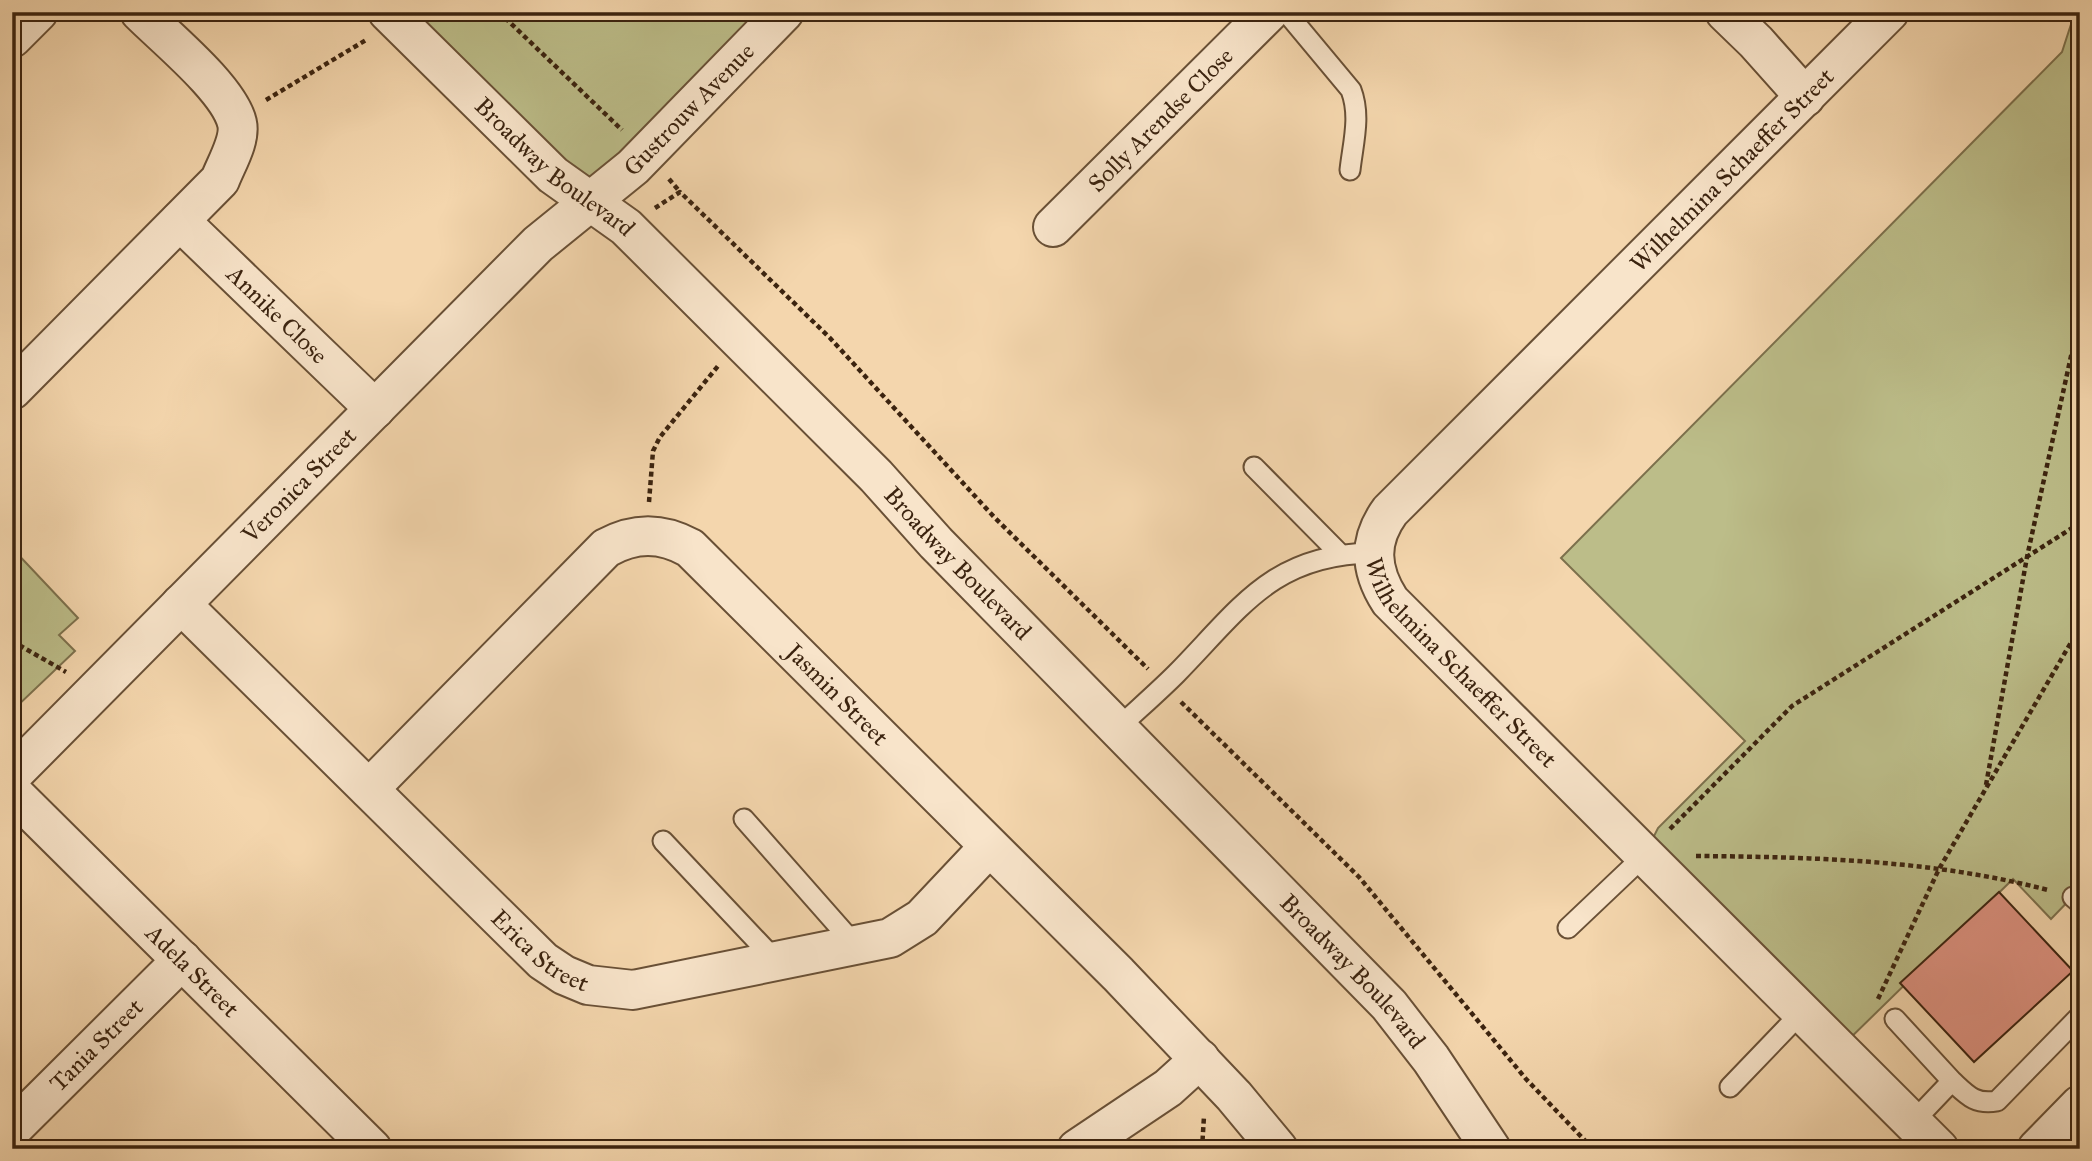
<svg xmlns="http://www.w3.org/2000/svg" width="2092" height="1161" font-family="'IM FELL Great Primer',serif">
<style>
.green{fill:#bcbd89;stroke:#7c704c;stroke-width:2}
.building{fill:#dd9180;stroke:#3b230f;stroke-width:2}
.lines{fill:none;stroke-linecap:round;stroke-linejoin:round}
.service-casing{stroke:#695036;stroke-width:23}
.minor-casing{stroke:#695036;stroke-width:42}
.tertiary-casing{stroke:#695036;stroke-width:42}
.path{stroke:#3b230f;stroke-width:4.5;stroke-dasharray:5 3.5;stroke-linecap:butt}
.service{stroke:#f8e4ca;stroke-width:19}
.minor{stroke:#f8e4ca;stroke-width:38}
.tertiary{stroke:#f8e4ca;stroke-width:38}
.labels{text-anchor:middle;stroke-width:6;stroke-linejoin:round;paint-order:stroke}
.street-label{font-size:24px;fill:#3b230f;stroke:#f8e4ca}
</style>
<rect width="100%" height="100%" fill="#f4d6ad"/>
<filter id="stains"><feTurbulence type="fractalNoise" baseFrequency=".00286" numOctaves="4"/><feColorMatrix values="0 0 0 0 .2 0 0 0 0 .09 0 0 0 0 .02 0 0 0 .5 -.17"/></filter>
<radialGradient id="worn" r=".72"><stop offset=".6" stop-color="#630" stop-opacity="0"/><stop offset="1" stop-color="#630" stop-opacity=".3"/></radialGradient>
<path class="green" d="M 390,12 L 778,12 L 593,201 Z
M 2075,12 L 2080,12 L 2080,889 L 2051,919 L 2013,879 L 1840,1048 L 1645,854 L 1658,828 L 1745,741 L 1561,558 L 2062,52 Z
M 12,548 L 78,618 L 59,635 L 75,651 L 12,711 Z"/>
<path class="building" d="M 1999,892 L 2073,971 L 1974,1062 L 1900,983 Z"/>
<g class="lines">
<g class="service-casing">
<path id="service" d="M 1286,12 L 1351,90 C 1361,116 1353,143 1350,170
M 1254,467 L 1339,553
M 1117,729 C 1136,711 1157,693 1176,674 C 1240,609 1272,554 1373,553
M 744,819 L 856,946
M 663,841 L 776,961
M 2073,897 L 2080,903
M 1568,928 L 1645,855
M 1895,1019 L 1952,1081
M 1730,1087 L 1802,1012
M 1913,1122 L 1952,1081 C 1967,1095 1975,1105 1997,1101 L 2080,1016"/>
</g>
<g class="minor-casing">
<g id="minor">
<path d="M 1725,12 L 1756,42 L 1805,97"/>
<path id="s1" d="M 1889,12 L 1390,511 C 1368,541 1370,570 1390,601 L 1939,1149"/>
<path d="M 12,38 L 38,12"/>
<path id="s2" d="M 180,221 L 375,409"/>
<path id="s3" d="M 1053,227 L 1269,12"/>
<path d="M 12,390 L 220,180 C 226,164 241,140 237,123 C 229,89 166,38 140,12"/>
<path id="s4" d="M 181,604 L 543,961 L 564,975 L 588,985 L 633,990 L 890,938 L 922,918 L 988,848"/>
<path id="s5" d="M 12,775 L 538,244 L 633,167 L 784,12"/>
<path id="s6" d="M 369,789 L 606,548 C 635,532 661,532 690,548 L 1118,974 L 1234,1096 L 1278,1149"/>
<path id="s7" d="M 12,792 L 372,1149"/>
<path id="s8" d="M 12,1129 L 182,960"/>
<path d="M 1077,1149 L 1168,1088 L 1200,1059"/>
<path d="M 2037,1149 L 2080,1105"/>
</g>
</g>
<g class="tertiary-casing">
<g id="tertiary">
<path id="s9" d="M 388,12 L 553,175 L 626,227 L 876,476 L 936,543 L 1389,1005 L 1431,1059 L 1491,1149"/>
</g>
</g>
<path class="path" d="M 499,12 L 622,130
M 266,100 L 366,40
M 669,179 L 680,192
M 655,208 L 680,192 L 830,338 L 995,518 L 1148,669
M 649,502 L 653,451 L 660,437 L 718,366
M 12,641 L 66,672
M 1181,702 L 1359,877 L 1526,1079 L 1593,1149
M 1986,785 L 2027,557 L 2080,315
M 1670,829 L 1792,706 L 2080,523
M 1696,856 C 1814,857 1933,860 2048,890
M 1878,999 L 1939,869 L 2080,627
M 1202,1149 L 1204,1116"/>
<use href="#service" class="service"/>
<use href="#minor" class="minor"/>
<use href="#tertiary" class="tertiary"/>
</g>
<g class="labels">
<g class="street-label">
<text dy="8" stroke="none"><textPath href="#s5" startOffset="950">Gustrouw Avenue</textPath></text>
<text dy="8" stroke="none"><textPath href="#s3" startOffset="152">Solly Arendse Close</textPath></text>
<text dy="8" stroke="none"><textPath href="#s9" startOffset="228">Broadway Boulevard</textPath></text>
<text transform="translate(1732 170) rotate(-45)" y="8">Wilhelmina Schaeffer Street</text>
<text dy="8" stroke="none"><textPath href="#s2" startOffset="135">Annike Close</textPath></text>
<text dy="8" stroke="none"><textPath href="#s5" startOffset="408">Veronica Street</textPath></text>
<text dy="8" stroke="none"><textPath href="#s9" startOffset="794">Broadway Boulevard</textPath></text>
<text dy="8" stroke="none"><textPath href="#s1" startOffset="894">Wilhelmina Schaeffer Street</textPath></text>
<text dy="8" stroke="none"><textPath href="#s6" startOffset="634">Jasmin Street</textPath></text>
<text dy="8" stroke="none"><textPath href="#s4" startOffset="500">Erica Street</textPath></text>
<text dy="8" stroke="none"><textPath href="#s7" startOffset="254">Adela Street</textPath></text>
<text dy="8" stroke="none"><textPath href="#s9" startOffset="1362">Broadway Boulevard</textPath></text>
<text dy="8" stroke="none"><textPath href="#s8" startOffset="119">Tania Street</textPath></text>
</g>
</g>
<rect width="2092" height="1161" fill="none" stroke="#f4d6ad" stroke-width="42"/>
<rect x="14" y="14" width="2064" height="1133" fill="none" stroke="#3b230f" stroke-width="3.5"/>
<rect x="21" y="21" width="2050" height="1119" fill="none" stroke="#3b230f" stroke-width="2"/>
<rect width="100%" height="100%" filter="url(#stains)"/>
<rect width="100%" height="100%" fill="url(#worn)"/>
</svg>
